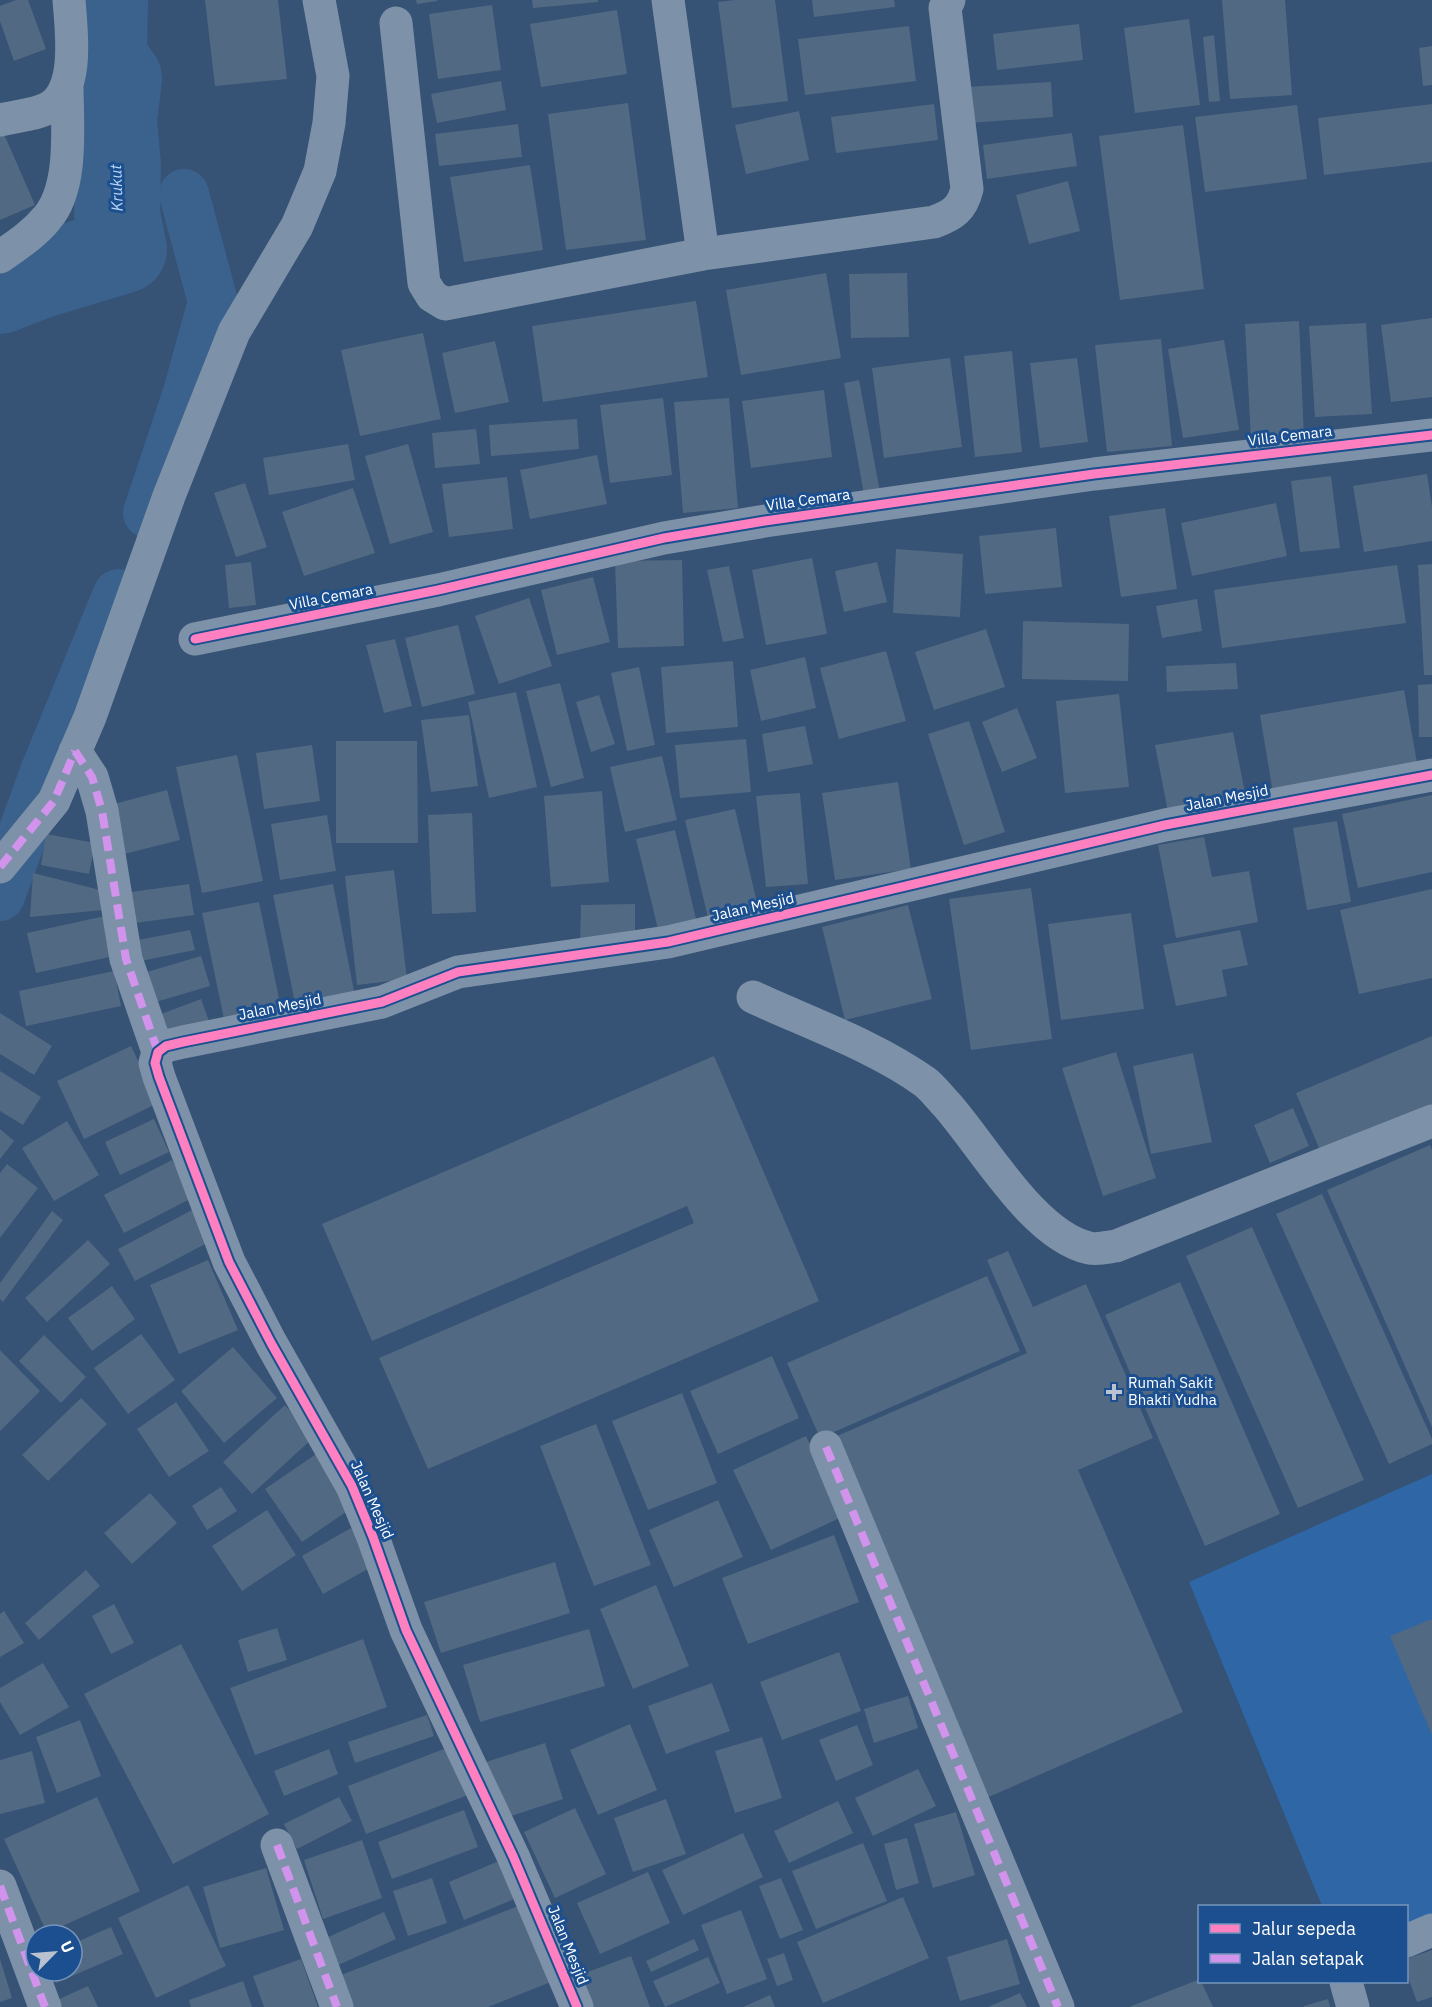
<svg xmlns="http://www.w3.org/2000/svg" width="1432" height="2007" font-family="'IBM Plex Sans',sans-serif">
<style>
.green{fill:#2f66a5}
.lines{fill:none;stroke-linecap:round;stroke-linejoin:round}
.canal{stroke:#3b618d;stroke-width:50}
.river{stroke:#3b618d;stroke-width:86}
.building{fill:#526984}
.minor{stroke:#7d92a8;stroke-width:33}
.quiet{stroke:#d193ec;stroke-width:8;stroke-dasharray:15 8;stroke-linecap:butt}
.cycleway-casing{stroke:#1b4f8f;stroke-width:13}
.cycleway{stroke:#ff80c0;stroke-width:9}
.poi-dot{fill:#b9c2ce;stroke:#1b4f8f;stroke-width:2}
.labels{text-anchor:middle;stroke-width:6;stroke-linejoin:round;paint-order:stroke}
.street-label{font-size:15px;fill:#fff;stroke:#1b4f8f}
.poi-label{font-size:15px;fill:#fff;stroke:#1b4f8f;text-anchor:start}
.water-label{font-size:16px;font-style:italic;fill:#b5d3f5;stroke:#1b4f8f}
</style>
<rect width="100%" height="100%" fill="#365274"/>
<path class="green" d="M 1432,1474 L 1432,1926 L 1407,1937 L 1406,1906 L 1322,1906 L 1189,1582 Z"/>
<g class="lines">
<path class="canal" d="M 148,513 L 187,396 L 213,302 L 184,194
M 0,896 L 45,772 L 118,594"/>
<path class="river" d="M 0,291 L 38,276 L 124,250 L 117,214 L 118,166 L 114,119 L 119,79 L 104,58 L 105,0"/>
</g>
<path class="building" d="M 16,0 L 28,0 L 46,49 L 14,61 L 0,21 L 0,6 Z
M 205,0 L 278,0 L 287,79 L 215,86 Z
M 416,0 L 437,0 L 437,1 L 417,4 Z
M 532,0 L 598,0 L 598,2 L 533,8 Z
M 734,0 L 775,0 L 788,101 L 732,108 L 718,2 Z
M 812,0 L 894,0 L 895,7 L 814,17 Z
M 1222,0 L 1285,0 L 1292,95 L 1230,99 Z
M 492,5 L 501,70 L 438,79 L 429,14 Z
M 617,10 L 627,74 L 541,87 L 530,24 Z
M 1189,19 L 1200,105 L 1135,113 L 1124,28 Z
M 1079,24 L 1083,60 L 997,70 L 993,34 Z
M 909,26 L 916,81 L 805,95 L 798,39 Z
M 1214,35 L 1220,101 L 1209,102 L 1203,37 Z
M 1432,46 L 1432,85 L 1423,86 L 1419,48 Z
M 501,81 L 506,110 L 437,123 L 431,94 Z
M 1051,82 L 1053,117 L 969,123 L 966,87 Z
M 628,103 L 646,240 L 566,250 L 548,114 Z
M 934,104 L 938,140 L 836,153 L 831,117 Z
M 1432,104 L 1432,162 L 1324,175 L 1318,118 Z
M 1297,105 L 1307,179 L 1205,192 L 1195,117 Z
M 799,111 L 809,160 L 746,174 L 735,125 Z
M 518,124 L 522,157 L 439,166 L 435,134 Z
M 1183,125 L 1204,289 L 1120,300 L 1099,136 Z
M 1072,133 L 1077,166 L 987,179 L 983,145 Z
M 4,134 L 35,205 L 0,220 L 0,136 Z
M 530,165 L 543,250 L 464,262 L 450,177 Z
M 1068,181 L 1080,231 L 1029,244 L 1016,195 Z
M 826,273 L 841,358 L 741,375 L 726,290 Z
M 907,273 L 909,337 L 851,338 L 849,274 Z
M 696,301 L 708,377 L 543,402 L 532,326 Z
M 1432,318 L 1432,397 L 1391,402 L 1381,325 Z
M 1299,321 L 1304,438 L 1251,440 L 1245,324 Z
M 1366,323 L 1372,414 L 1315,417 L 1309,326 Z
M 423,333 L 441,419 L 360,436 L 341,350 Z
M 1161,339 L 1172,446 L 1107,452 L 1095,345 Z
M 1224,340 L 1239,430 L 1183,438 L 1168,349 Z
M 495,341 L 509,402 L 455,413 L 442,353 Z
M 1012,351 L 1022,452 L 975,457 L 964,356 Z
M 950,358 L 962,447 L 884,458 L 872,368 Z
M 1077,358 L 1088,442 L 1040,448 L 1030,363 Z
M 859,380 L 881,497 L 865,500 L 844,383 Z
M 824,390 L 832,457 L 751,468 L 742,401 Z
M 663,398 L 672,475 L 610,483 L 600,405 Z
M 729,398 L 738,508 L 683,513 L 674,402 Z
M 577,419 L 579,449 L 491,456 L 489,425 Z
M 476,429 L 480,464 L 435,468 L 432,433 Z
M 348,444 L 355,480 L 269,495 L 263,458 Z
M 408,444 L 433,532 L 390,544 L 365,456 Z
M 597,455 L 607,504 L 530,519 L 520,470 Z
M 1427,474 L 1432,507 L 1432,541 L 1364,552 L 1353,486 Z
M 1331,476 L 1340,548 L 1300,552 L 1291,481 Z
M 507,477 L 513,529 L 449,537 L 442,484 Z
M 245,483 L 267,547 L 236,557 L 214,493 Z
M 353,488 L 375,553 L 304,576 L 282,512 Z
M 1276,503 L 1287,556 L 1192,576 L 1181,523 Z
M 1165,508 L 1177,589 L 1121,597 L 1109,516 Z
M 1056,528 L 1062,587 L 985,594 L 979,536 Z
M 896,549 L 963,554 L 960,617 L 893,613 Z
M 812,558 L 827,634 L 766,645 L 752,570 Z
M 682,560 L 684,646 L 618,648 L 615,561 Z
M 251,562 L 256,605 L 229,608 L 225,565 Z
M 877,562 L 887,602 L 844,612 L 835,571 Z
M 1432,564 L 1432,675 L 1424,675 L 1418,565 Z
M 1397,565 L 1406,623 L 1222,648 L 1214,590 Z
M 729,566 L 744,638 L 723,642 L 707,570 Z
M 593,577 L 610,642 L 557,655 L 541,590 Z
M 529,598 L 552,666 L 499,684 L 475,616 Z
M 1197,599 L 1202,631 L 1162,638 L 1156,606 Z
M 1023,621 L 1129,624 L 1128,681 L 1022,679 Z
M 458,625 L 475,694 L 422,707 L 405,638 Z
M 986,629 L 1005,687 L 934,710 L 915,652 Z
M 395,639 L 412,706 L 384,713 L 366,645 Z
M 886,651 L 906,721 L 839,739 L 820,668 Z
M 805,657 L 816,708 L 761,721 L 750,670 Z
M 733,661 L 738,727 L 666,733 L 661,667 Z
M 1236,663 L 1238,689 L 1167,692 L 1166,666 Z
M 639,667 L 655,745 L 627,751 L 611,673 Z
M 560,683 L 584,778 L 551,787 L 526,691 Z
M 1432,684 L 1432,737 L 1419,737 L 1418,685 Z
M 1404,690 L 1418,768 L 1273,793 L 1260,715 Z
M 516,692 L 537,787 L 489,798 L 468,702 Z
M 1119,694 L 1129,787 L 1065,793 L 1056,701 Z
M 599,695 L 615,744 L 591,752 L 576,702 Z
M 1017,708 L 1037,758 L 1002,772 L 982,722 Z
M 469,715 L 478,786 L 431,792 L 421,720 Z
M 969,721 L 1005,832 L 964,845 L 928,734 Z
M 805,726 L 813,764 L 768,772 L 762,734 Z
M 1233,732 L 1246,798 L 1168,812 L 1155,745 Z
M 746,739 L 751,792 L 680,798 L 675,745 Z
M 336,741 L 417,741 L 418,843 L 336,843 Z
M 312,745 L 320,801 L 264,809 L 256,753 Z
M 237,755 L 263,881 L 202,893 L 176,767 Z
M 662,756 L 677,820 L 625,832 L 610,767 Z
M 898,782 L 911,869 L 835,880 L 822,793 Z
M 167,790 L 180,840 L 124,854 L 110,805 Z
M 602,791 L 609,882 L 551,887 L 544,796 Z
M 800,793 L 808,884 L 766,887 L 756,796 Z
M 1432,795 L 1432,872 L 1358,888 L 1342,814 Z
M 735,809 L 758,907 L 708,918 L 685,820 Z
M 472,813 L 476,912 L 432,914 L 428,815 Z
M 327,815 L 336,871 L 280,880 L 271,824 Z
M 1337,821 L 1351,902 L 1307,910 L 1293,828 Z
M 675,830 L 696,919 L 658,929 L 636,839 Z
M 46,834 L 95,843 L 89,874 L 41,865 Z
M 1204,837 L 1212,877 L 1249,871 L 1258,922 L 1176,938 L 1158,845 Z
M 394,870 L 407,979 L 357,985 L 345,876 Z
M 33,873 L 100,890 L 103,910 L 30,917 Z
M 189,884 L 194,915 L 135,923 L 131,892 Z
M 333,884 L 356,1001 L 297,1013 L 273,895 Z
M 1031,888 L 1052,1039 L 971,1050 L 949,899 Z
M 1432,889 L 1432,978 L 1359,994 L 1340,910 Z
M 259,902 L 281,1008 L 224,1019 L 202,913 Z
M 635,904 L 635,945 L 580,945 L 581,905 Z
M 908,905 L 932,999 L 845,1020 L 822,927 Z
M 1131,913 L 1144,1009 L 1061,1020 L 1048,924 Z
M 105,916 L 114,956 L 36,973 L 27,933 Z
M 190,930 L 195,950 L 141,961 L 138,940 Z
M 1240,930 L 1248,965 L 1222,970 L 1227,996 L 1176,1006 L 1163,945 Z
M 201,956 L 210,986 L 149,1004 L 140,974 Z
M 114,971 L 121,1006 L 26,1026 L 19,991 Z
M 201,999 L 210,1024 L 170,1039 L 161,1014 Z
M 0,1013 L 52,1046 L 34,1075 L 0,1054 Z
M 1432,1036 L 1432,1115 L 1324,1160 L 1296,1093 Z
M 131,1046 L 158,1103 L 84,1139 L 57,1081 Z
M 1116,1052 L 1156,1178 L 1103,1196 L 1062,1068 Z
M 1193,1053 L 1212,1142 L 1151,1154 L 1133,1066 Z
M 714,1056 L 819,1301 L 428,1469 L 379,1358 L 694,1223 L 687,1206 L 372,1341 L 322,1224 Z
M 0,1071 L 41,1097 L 23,1125 L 0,1111 Z
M 1293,1108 L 1309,1146 L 1270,1163 L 1254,1125 Z
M 154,1119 L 169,1152 L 120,1175 L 105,1142 Z
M 67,1121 L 99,1175 L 54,1201 L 22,1148 Z
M 0,1129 L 14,1141 L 0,1159 Z
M 1430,1145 L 1432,1150 L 1432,1427 L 1327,1190 Z
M 172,1160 L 192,1198 L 124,1233 L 104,1195 Z
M 7,1164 L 38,1188 L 0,1238 L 0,1173 Z
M 1322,1194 L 1432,1439 L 1432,1444 L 1389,1464 L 1276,1214 Z
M 192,1210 L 209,1242 L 135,1281 L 118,1249 Z
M 52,1211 L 63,1220 L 3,1302 L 0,1299 L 0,1283 Z
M 1252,1227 L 1364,1480 L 1298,1508 L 1186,1256 Z
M 88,1240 L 110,1264 L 47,1322 L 25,1298 Z
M 1008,1251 L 1033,1307 L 1086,1284 L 1153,1438 L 1078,1470 L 1183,1712 L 984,1799 L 828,1440 L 1027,1353 L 987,1260 Z
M 208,1260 L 238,1330 L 179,1354 L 150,1285 Z
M 987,1276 L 1020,1351 L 820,1438 L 787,1363 Z
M 1180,1282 L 1280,1514 L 1205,1546 L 1105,1315 Z
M 112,1286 L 135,1319 L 92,1351 L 68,1318 Z
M 141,1334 L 175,1380 L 128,1414 L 94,1368 Z
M 44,1335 L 86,1377 L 61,1403 L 19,1361 Z
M 233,1347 L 277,1398 L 224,1443 L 181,1391 Z
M 0,1350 L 40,1391 L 0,1431 Z
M 772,1356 L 799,1418 L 718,1454 L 690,1391 Z
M 682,1393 L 717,1483 L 648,1510 L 612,1421 Z
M 81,1398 L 107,1424 L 48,1481 L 22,1455 Z
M 176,1402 L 209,1451 L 169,1477 L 137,1429 Z
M 285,1405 L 314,1437 L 252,1494 L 223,1462 Z
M 596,1424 L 651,1565 L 594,1586 L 540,1446 Z
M 806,1436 L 844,1516 L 771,1550 L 733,1470 Z
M 322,1450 L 359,1503 L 302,1542 L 265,1489 Z
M 221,1487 L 237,1511 L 207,1530 L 192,1506 Z
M 150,1493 L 177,1523 L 132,1564 L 104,1533 Z
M 718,1500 L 743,1557 L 674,1587 L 649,1530 Z
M 267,1510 L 296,1555 L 242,1591 L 212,1546 Z
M 351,1528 L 373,1566 L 323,1594 L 302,1556 Z
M 834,1535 L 859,1602 L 748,1644 L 722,1578 Z
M 555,1562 L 570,1613 L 441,1653 L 424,1602 Z
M 86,1570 L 100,1586 L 39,1640 L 25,1623 Z
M 656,1585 L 689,1666 L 633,1689 L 600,1609 Z
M 114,1604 L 134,1643 L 111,1654 L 92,1616 Z
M 4,1611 L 24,1643 L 0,1657 L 0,1614 Z
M 1432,1619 L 1432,1735 L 1390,1636 Z
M 277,1628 L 287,1660 L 248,1672 L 238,1640 Z
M 589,1629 L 605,1686 L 480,1722 L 463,1665 Z
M 363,1639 L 387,1707 L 255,1755 L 230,1688 Z
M 181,1644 L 269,1814 L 173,1864 L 84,1694 Z
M 839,1652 L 861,1711 L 782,1740 L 760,1682 Z
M 43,1663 L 69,1707 L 20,1735 L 0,1702 L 0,1688 Z
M 712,1683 L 730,1731 L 666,1754 L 648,1706 Z
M 908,1696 L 918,1728 L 874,1743 L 864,1709 Z
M 427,1715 L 434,1736 L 355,1763 L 348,1742 Z
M 80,1720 L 101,1776 L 57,1793 L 36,1737 Z
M 630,1724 L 657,1790 L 598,1815 L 570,1750 Z
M 857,1725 L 873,1765 L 836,1781 L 819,1740 Z
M 762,1737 L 782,1798 L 735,1813 L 715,1751 Z
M 545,1743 L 563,1799 L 505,1818 L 486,1762 Z
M 449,1747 L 468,1795 L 366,1834 L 348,1786 Z
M 329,1749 L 338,1774 L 284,1796 L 274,1771 Z
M 32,1751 L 45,1803 L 0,1814 L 0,1760 Z
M 918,1769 L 936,1806 L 873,1836 L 855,1798 Z
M 97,1797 L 140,1891 L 47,1933 L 4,1839 Z
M 339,1797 L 352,1821 L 297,1849 L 284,1824 Z
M 666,1799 L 686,1854 L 633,1872 L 614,1818 Z
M 838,1801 L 853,1833 L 789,1863 L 774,1831 Z
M 575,1808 L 606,1874 L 555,1898 L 524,1832 Z
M 464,1810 L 478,1847 L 392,1879 L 378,1842 Z
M 956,1812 L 975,1875 L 933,1888 L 914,1824 Z
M 743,1833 L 763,1877 L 683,1915 L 662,1870 Z
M 907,1838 L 919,1883 L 896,1890 L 884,1844 Z
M 362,1840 L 382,1898 L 323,1919 L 304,1860 Z
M 863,1843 L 887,1901 L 816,1929 L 792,1871 Z
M 499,1861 L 514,1899 L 464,1920 L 449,1882 Z
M 266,1868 L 284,1930 L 220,1948 L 203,1887 Z
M 648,1872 L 670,1923 L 600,1954 L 577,1903 Z
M 432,1878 L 447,1923 L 408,1936 L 393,1891 Z
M 781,1878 L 803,1930 L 780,1939 L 759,1886 Z
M 188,1885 L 226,1966 L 156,1998 L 118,1918 Z
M 903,1897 L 929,1958 L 823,2003 L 797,1942 Z
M 521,1905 L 551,1982 L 488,2007 L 343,2007 L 331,1979 Z
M 741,1910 L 767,1979 L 727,1994 L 701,1925 Z
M 384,1912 L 396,1939 L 336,1966 L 324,1939 Z
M 111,1927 L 123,1954 L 56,1983 L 50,1971 L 72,1971 L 72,1944 Z
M 694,1939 L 699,1950 L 651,1972 L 646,1961 Z
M 1007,1939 L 1020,1984 L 960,2001 L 947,1957 Z
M 1432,1950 L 1432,1997 L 1417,2002 L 1406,1972 L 1406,1959 Z
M 784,1953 L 793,1980 L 777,1986 L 767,1959 Z
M 631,1956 L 650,2007 L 589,2007 L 577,1976 Z
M 708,1957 L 720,1983 L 665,2007 L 653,1981 Z
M 0,1959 L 12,1998 L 0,2002 Z
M 301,1959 L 318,2007 L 264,2007 L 253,1976 Z
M 1200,1979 L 1213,2007 L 1129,2007 Z
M 243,1981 L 252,2007 L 191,2007 L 189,2000 Z
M 88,1986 L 98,2007 L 58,2007 L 55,2001 Z
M 1020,1993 L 1027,2007 L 988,2007 Z
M 770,1995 L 775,2007 L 743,2007 Z
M 1328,1999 L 1330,2007 L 1304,2007 L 1304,2006 Z"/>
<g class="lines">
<path class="minor" d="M 668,0 L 703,254
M 396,23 L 424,283 L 432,296 L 445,304 L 703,254 L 934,222 C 953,215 962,209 967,189 L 945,8 L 949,0
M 0,120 C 15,116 37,115 50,107 C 80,89 71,29 69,0
M 0,257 C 17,245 34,234 47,218 C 74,187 67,124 67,85
M 195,639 L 438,590 L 664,538 L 765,521 L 1094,474 L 1432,435
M 75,751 L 92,777 L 102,811 L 126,959 L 158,1052
M 0,867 L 54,801 L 90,717 L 169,496 L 234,332 L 297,226 L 320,171 L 329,123 L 333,76 L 319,0
M 753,997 C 809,1023 875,1046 925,1082 C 933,1088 940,1098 947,1105 C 984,1147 1033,1235 1089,1248 C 1098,1250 1108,1247 1116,1246 L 1432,1121
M 826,1447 L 1058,2007
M 277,1845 L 337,2007
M 0,1886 L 45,2007
M 1406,1941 L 1432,1930
M 1346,1982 L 1353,2007
M 577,2007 L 513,1856 L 406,1630 L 373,1537 L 352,1486 L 271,1343 L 229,1262 L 159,1077 L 155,1063 L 158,1052 L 166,1046 L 183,1042 L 382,1002 L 458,972 L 668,942 L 1165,825 L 1432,775"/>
<path class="quiet" d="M 75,751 L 92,777 L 102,811 L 126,959 L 158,1052
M 0,867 L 54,801 L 75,751
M 826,1447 L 1058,2007
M 277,1845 L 337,2007
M 0,1886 L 45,2007"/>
<g class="cycleway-casing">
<path id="cycleway" d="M 195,639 L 438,590 L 664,538 L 765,521 L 1094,474 L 1432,435
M 577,2007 L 513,1856 L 406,1630 L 373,1537 L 352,1486 L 271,1343 L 229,1262 L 159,1077 L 155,1063 L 158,1052 L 166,1046 L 183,1042 L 382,1002 L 458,972 L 668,942 L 1165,825 L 1432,775"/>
</g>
<use href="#cycleway" class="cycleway"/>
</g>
<path class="poi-dot" d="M1111 1383h6v6h6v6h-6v6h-6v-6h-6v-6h6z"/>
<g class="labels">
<g class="street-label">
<text transform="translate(1290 436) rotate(-7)" y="5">Villa Cemara</text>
<text transform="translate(808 500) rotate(-8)" y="5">Villa Cemara</text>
<text transform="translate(331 597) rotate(-11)" y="5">Villa Cemara</text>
<text transform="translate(1227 798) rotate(-11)" y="5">Jalan Mesjid</text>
<text transform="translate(753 907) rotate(-13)" y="5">Jalan Mesjid</text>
<text transform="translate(280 1007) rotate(-11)" y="5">Jalan Mesjid</text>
<text transform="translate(372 1500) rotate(66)" y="5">Jalan Mesjid</text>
<text transform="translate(568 1945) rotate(68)" y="5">Jalan Mesjid</text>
</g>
<g class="poi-label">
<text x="1128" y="1388">Rumah Sakit<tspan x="1128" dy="17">Bhakti Yudha</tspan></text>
</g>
<g class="water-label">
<text transform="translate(116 188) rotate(-92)" y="6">Krukut</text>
</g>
</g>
<rect x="1198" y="1905" width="210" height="78" fill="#1b4f8f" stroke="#7695bc" stroke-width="1.5"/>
<rect x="1210" y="1924" width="30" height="9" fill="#ff80c0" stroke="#7695bc" stroke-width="1.5"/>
<text x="1252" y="1935" font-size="18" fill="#ffffff">Jalur sepeda</text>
<rect x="1210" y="1954" width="30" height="9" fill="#d193ec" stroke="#7695bc" stroke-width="1.5"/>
<text x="1252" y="1965" font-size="18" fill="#ffffff">Jalan setapak</text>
<g transform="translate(54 1953) rotate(65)"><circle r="28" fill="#1b4f8f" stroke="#7695bc" stroke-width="1.5"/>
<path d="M0-4.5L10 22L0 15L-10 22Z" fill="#b9c2ce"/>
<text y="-9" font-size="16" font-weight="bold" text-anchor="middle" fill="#ffffff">U</text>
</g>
</svg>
